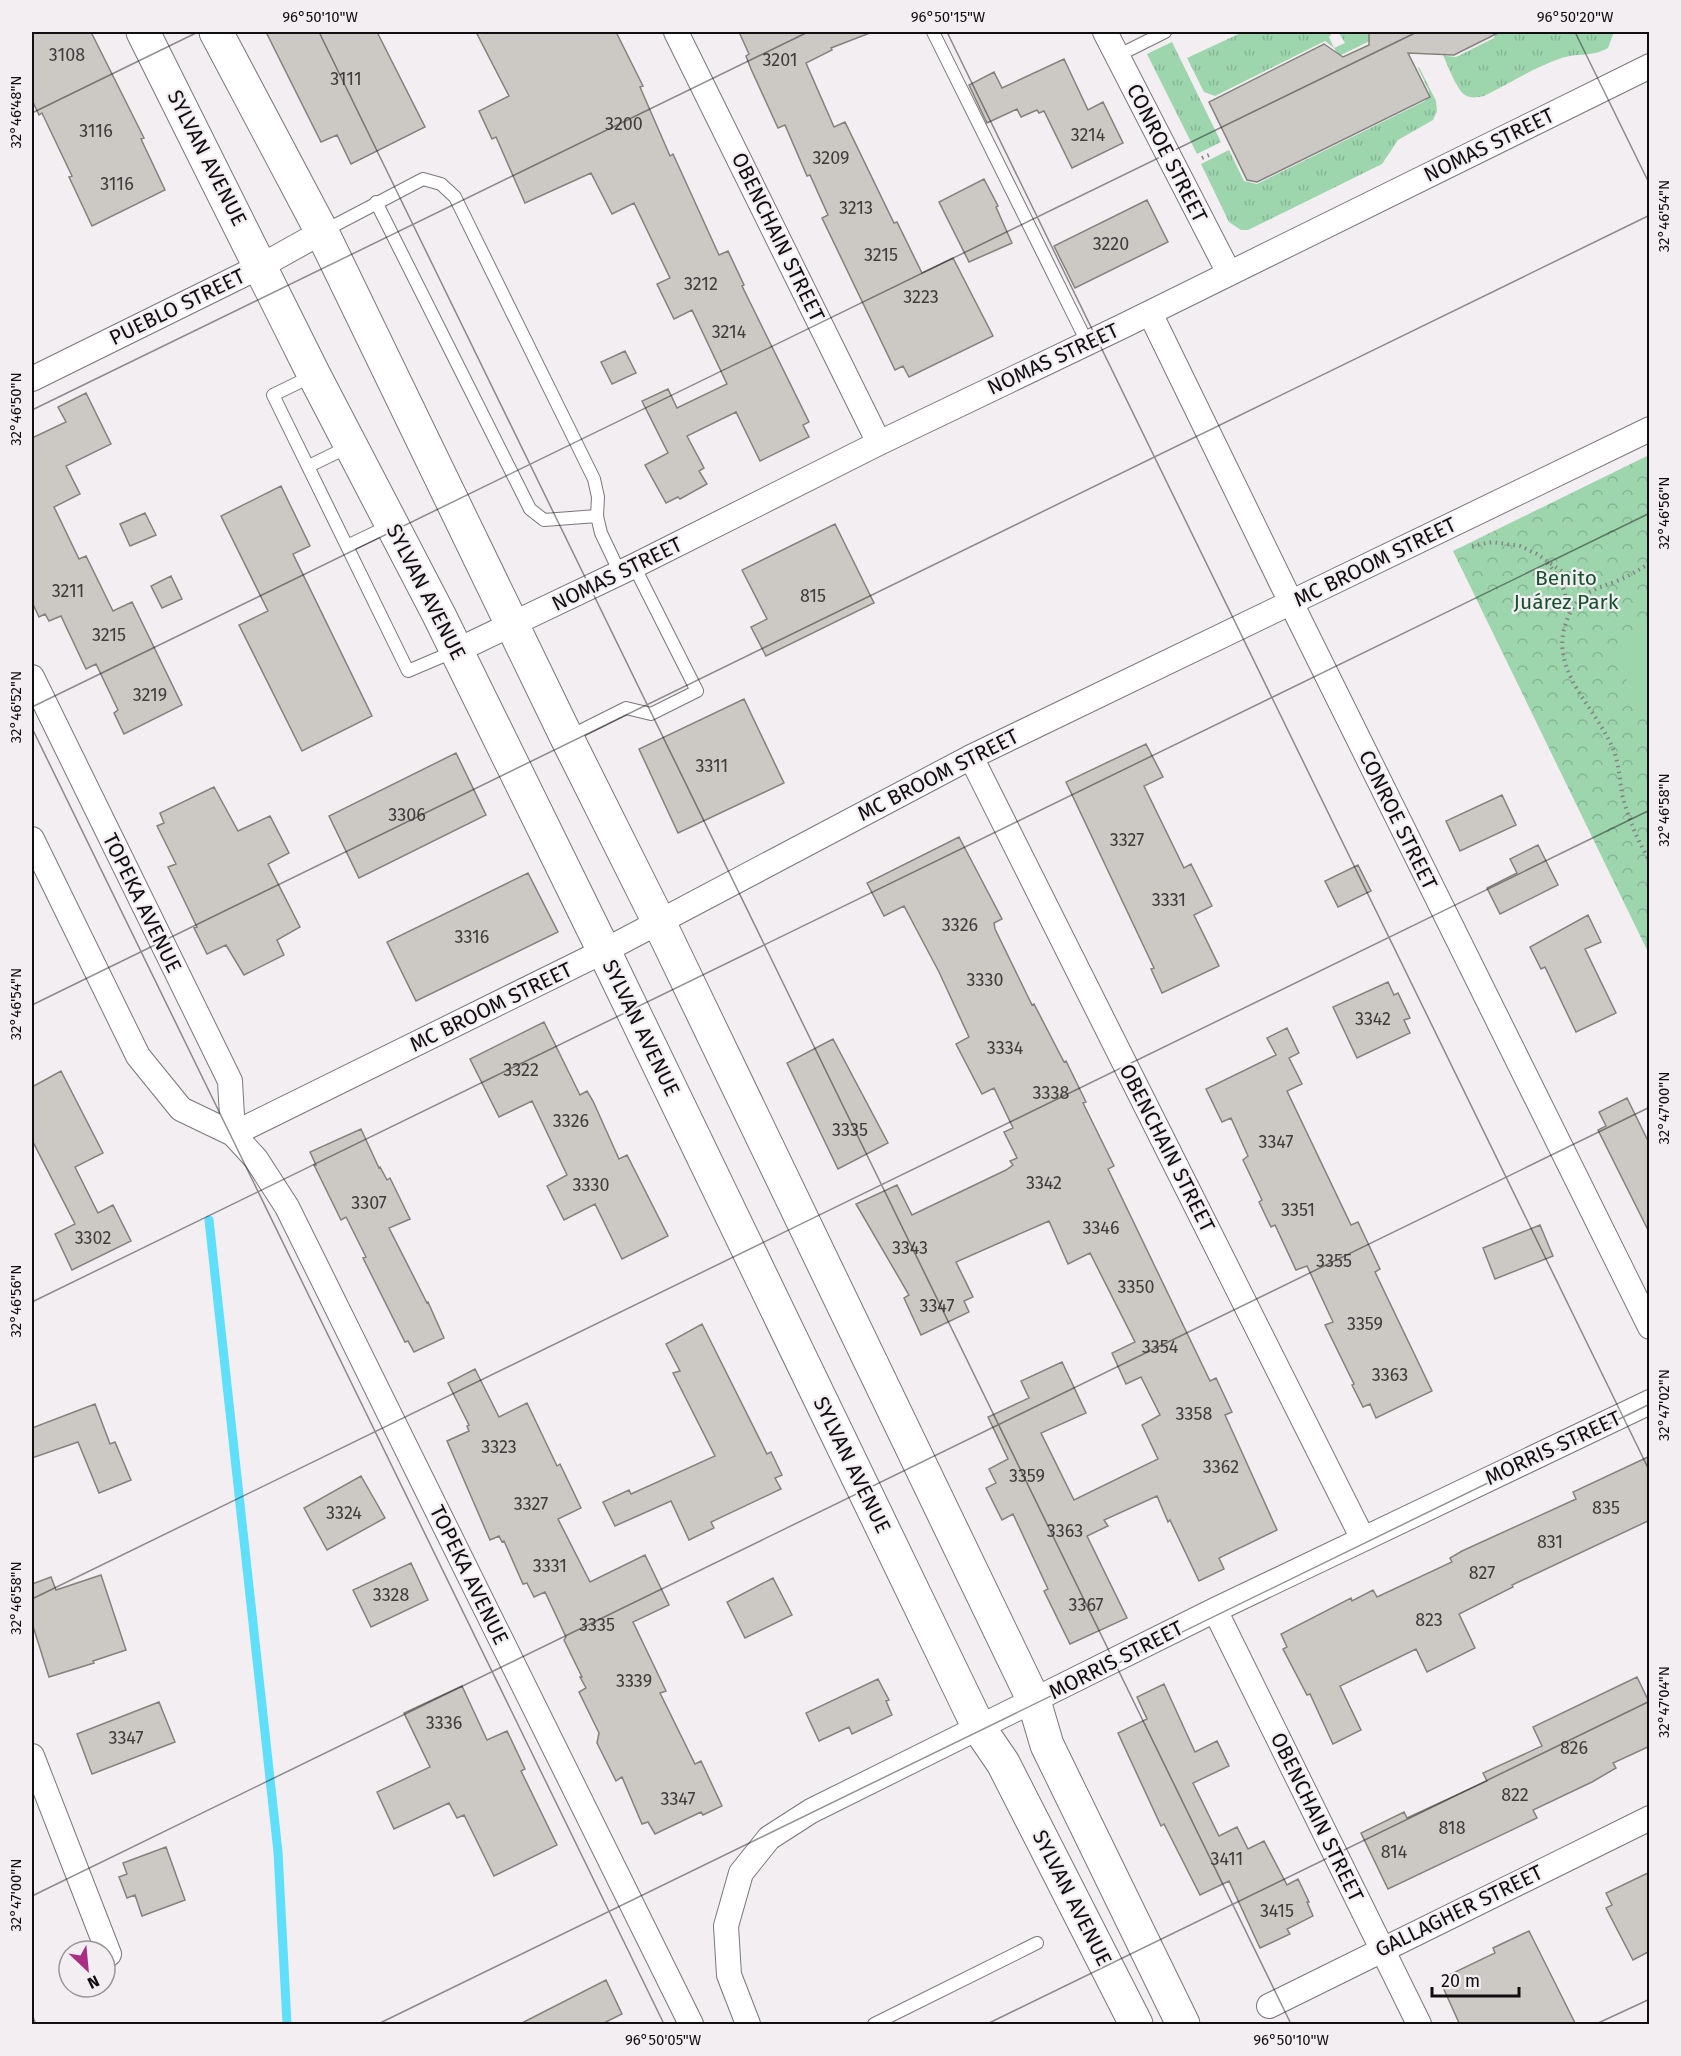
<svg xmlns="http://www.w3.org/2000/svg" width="1681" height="2056" font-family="'Fira Sans',sans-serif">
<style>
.grass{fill:url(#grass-tufts)}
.forest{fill:url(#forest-crowns)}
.pitch{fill:#9dd5ad}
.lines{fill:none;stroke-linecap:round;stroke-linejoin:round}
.stream{stroke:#60dffb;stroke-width:9}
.building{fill:#ccc8c3;stroke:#85817d;stroke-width:1.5}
.lane-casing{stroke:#7a767a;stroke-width:14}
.street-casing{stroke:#7a767a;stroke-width:26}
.secondary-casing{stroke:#7a767a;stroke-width:35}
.path{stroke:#858285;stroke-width:4;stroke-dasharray:1.5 4.5;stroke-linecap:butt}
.lane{stroke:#fff;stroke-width:12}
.street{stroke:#fff;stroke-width:24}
.secondary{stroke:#fff;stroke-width:33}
.ticks{fill:none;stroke:#100e10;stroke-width:1.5;stroke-opacity:0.45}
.labels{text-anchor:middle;stroke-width:4.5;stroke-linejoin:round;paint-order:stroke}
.number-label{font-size:18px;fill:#3f3c3d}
.street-label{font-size:21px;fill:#100e10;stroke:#f3eef2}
.park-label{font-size:21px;fill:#12522d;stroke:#f3eef2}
.neatline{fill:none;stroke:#100e10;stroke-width:2}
.ticks-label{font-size:15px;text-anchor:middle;fill:#100e10}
</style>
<defs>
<pattern id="grass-tufts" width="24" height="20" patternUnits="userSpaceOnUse" patternTransform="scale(1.5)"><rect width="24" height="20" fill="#9dd5ad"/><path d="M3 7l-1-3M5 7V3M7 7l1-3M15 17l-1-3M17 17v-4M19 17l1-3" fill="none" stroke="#86b694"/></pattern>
<pattern id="forest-crowns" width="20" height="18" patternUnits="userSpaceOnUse" patternTransform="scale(1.5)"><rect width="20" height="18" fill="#9dd5ad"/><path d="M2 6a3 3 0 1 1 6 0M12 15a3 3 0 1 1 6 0" fill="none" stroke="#86b694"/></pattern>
</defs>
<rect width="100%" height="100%" fill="#f3eef2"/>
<path class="grass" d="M 1243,32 L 1329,32 L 1331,35 L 1329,37 L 1334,48 L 1345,43 L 1339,33 L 1336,32 L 1383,32 L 1385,37 L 1391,39 L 1407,32 L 1414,32 L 1418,39 L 1416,43 L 1387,57 L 1378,37 L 1339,56 L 1334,48 L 1325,41 L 1215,96 L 1204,92 L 1187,58 Z
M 1496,32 L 1614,32 L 1608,48 C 1590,58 1577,52 1559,59 C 1533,68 1508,84 1484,96 C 1478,97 1471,99 1465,95 C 1456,89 1447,63 1442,53 L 1444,52 L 1446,56 L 1456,57 L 1494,38 Z
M 1172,42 L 1221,142 L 1197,154 L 1147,54 Z
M 1419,67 L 1436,101 L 1437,111 L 1433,120 L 1398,140 L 1382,164 L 1248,230 L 1241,230 L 1229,222 L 1201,164 L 1229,150 L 1244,181 L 1257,184 L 1425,101 L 1429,91 L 1418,68 Z"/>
<path class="forest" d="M 1649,455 L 1649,954 L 1453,551 Z"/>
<path class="pitch" d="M 1649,629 L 1649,725 L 1611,648 Z"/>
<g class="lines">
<path class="stream" d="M 209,1220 L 278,1852 L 287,2024"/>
</g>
<path class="building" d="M 32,32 L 91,32 L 144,138 L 141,139 L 165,190 L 92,226 L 69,177 L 72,176 L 42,113 L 39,115 L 32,100 Z
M 266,32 L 377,32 L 425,127 L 351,164 L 337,135 L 321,142 Z
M 476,32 L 616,32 L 643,86 L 640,87 L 670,156 L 673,154 L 719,255 L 728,251 L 744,285 L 742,286 L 809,422 L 803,425 L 809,437 L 760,461 L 736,412 L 687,436 L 704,468 L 699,471 L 707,484 L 680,499 L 678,497 L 666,503 L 645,465 L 668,453 L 642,401 L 668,389 L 677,408 L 727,384 L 692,310 L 674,319 L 657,284 L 670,278 L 634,203 L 612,214 L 591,173 L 525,203 L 496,137 L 492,139 L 479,111 L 509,96 Z
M 739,32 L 870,32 L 870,33 L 831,48 L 832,50 L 806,63 L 834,127 L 845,122 L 894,223 L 897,222 L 922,273 L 953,258 L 993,336 L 909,377 L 903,366 L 895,370 L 822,218 L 828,215 L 810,175 L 807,176 L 785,125 L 778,128 L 751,69 L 746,56 L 749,54 Z
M 1369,32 L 1500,32 L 1454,55 L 1408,53 L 1430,97 L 1257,182 L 1247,180 L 1209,102 L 1324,44 L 1343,57 L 1369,45 Z
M 1064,59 L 1088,110 L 1103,102 L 1123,143 L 1072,168 L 1044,111 L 1039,113 L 1037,110 L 1021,117 L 1017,109 L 987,123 L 969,85 L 994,72 L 1002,88 Z
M 984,179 L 998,206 L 996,207 L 1012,243 L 969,262 L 939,202 Z
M 1147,200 L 1168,242 L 1075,288 L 1054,246 Z
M 625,351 L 636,373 L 612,384 L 601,362 Z
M 86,393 L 111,444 L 66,466 L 80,494 L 54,507 L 79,559 L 86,556 L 113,611 L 132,602 L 182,705 L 124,734 L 114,713 L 118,710 L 96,664 L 86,669 L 61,616 L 49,621 L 45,614 L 39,617 L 32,602 L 32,438 L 66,422 L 58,407 Z
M 281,486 L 310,546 L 293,554 L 372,716 L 302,751 L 239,625 L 268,611 L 221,516 Z
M 145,513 L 156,535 L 130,546 L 120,524 Z
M 835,524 L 874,603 L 766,656 L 751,627 L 767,619 L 742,570 Z
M 171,576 L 182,599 L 162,608 L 151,586 Z
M 744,699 L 784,783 L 678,833 L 639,749 Z
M 1146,744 L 1163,777 L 1144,786 L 1184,868 L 1191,864 L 1212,906 L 1194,915 L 1219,966 L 1162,993 L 1151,969 L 1154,968 L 1066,782 Z
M 456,753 L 486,815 L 359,878 L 329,816 Z
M 214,787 L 238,831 L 270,816 L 289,853 L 268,864 L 300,927 L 277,940 L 284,955 L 244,975 L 226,945 L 207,954 L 194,928 L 197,927 L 168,867 L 176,864 L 157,826 L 164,823 L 160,813 Z
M 1502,795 L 1516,825 L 1460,851 L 1446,821 Z
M 959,837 L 1002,919 L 994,923 L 995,929 L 1032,1005 L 1034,1004 L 1064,1062 L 1066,1061 L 1086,1102 L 1083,1103 L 1114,1166 L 1108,1169 L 1210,1381 L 1216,1378 L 1232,1412 L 1225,1415 L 1277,1530 L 1219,1558 L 1224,1569 L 1199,1581 L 1170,1520 L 1168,1522 L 1157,1496 L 1104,1520 L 1108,1526 L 1087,1536 L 1127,1618 L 1070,1644 L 1044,1591 L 1048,1589 L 1013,1514 L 1002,1520 L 986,1488 L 996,1483 L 989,1469 L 1008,1459 L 988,1417 L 1029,1398 L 1021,1381 L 1062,1362 L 1086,1413 L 1041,1433 L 1074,1500 L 1158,1459 L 1142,1425 L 1160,1415 L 1141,1377 L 1126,1384 L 1112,1353 L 1135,1342 L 1090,1253 L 1068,1264 L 1049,1221 L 956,1262 L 973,1297 L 964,1301 L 969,1312 L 921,1335 L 904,1298 L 909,1295 L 856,1204 L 897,1185 L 912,1215 L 1006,1170 L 1013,1165 L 1010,1161 L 1017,1158 L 1004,1132 L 1013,1128 L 994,1088 L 982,1094 L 956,1044 L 969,1037 L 939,972 L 904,906 L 884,916 L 867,883 Z
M 1538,845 L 1558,885 L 1500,914 L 1487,888 L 1517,873 L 1510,859 Z
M 1358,865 L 1371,891 L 1338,907 L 1325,881 Z
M 528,873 L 558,932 L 416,1001 L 387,942 Z
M 1588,915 L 1601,942 L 1585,949 L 1616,1013 L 1576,1032 L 1545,967 L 1541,969 L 1530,947 Z
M 1388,982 L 1394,995 L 1398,993 L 1410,1018 L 1404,1020 L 1410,1033 L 1357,1058 L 1333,1007 Z
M 544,1022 L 580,1095 L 587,1091 L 593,1101 L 619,1159 L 627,1155 L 668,1236 L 622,1259 L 595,1204 L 564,1220 L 547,1186 L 567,1175 L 532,1101 L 499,1117 L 470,1059 Z
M 1287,1028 L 1299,1053 L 1289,1058 L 1302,1084 L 1287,1091 L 1351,1225 L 1358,1222 L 1380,1269 L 1375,1272 L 1432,1391 L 1376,1418 L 1370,1404 L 1363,1407 L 1352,1385 L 1354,1384 L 1325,1325 L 1333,1322 L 1307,1266 L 1296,1270 L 1275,1225 L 1271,1227 L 1259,1202 L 1262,1200 L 1243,1160 L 1248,1156 L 1231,1118 L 1222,1122 L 1206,1089 L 1276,1055 L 1267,1038 Z
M 833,1039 L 888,1143 L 838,1169 L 787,1063 Z
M 61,1071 L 103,1153 L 75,1167 L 98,1213 L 113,1205 L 131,1241 L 72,1270 L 55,1234 L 75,1224 L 32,1140 L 32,1087 Z
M 1627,1098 L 1650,1145 L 1650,1234 L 1598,1130 L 1606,1126 L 1599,1112 Z
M 361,1129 L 379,1168 L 380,1167 L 387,1180 L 390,1178 L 410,1219 L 389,1228 L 427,1303 L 428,1302 L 444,1338 L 414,1352 L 408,1341 L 405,1342 L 363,1258 L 366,1257 L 346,1217 L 341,1220 L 314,1165 L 316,1165 L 310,1152 Z
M 1540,1225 L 1553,1256 L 1495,1279 L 1483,1248 Z
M 702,1324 L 767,1454 L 771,1452 L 782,1475 L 775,1478 L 781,1489 L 711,1522 L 714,1528 L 689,1540 L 671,1501 L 615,1526 L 603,1502 L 629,1490 L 631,1494 L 715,1456 L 673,1373 L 680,1371 L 666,1344 Z
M 475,1369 L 499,1417 L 527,1403 L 557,1466 L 560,1464 L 581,1508 L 558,1519 L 590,1582 L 645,1555 L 669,1605 L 633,1622 L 666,1691 L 660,1693 L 695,1764 L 701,1761 L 722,1806 L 703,1815 L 701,1812 L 655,1834 L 648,1822 L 642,1824 L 622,1777 L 616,1781 L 597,1743 L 599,1733 L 579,1692 L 586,1688 L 580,1677 L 582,1677 L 564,1640 L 566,1637 L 545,1592 L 534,1597 L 527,1583 L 523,1584 L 504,1541 L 502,1542 L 499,1536 L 490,1540 L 447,1441 L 469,1431 L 467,1426 L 469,1425 L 448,1383 Z
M 95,1404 L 110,1444 L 115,1442 L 131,1480 L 99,1493 L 78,1442 L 32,1458 L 32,1428 Z
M 1650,1456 L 1650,1520 L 1512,1585 L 1513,1587 L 1459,1614 L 1475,1648 L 1427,1672 L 1416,1649 L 1340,1686 L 1361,1730 L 1333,1744 L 1310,1694 L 1307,1695 L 1283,1649 L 1287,1647 L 1281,1634 L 1351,1598 L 1352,1601 L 1373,1590 L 1377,1597 L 1452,1562 L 1450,1558 L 1462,1551 L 1576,1499 L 1573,1492 Z
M 361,1476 L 385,1518 L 327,1550 L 304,1508 Z
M 411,1563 L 428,1600 L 371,1627 L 353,1590 Z
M 101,1575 L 126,1650 L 93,1661 L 94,1663 L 49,1677 L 32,1623 L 32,1584 L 51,1577 L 56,1590 Z
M 773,1578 L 792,1615 L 745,1638 L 727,1602 Z
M 1637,1677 L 1650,1704 L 1650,1746 L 1613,1763 L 1616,1768 L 1592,1782 L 1533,1810 L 1537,1818 L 1388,1889 L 1361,1833 L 1404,1812 L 1407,1818 L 1487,1781 L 1483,1773 L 1542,1746 L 1533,1727 Z
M 878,1679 L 889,1700 L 886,1701 L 892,1715 L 852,1734 L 849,1727 L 819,1741 L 806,1713 Z
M 1164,1684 L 1195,1752 L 1217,1741 L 1229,1766 L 1193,1783 L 1219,1836 L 1237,1827 L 1248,1849 L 1264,1841 L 1287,1885 L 1298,1879 L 1309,1902 L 1307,1902 L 1313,1916 L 1287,1929 L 1290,1934 L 1260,1948 L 1229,1881 L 1200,1895 L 1164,1824 L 1161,1826 L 1118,1733 L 1147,1719 L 1137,1697 Z
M 462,1686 L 487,1740 L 507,1731 L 525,1769 L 521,1771 L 557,1845 L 494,1876 L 464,1815 L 457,1818 L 449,1803 L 394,1829 L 377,1792 L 430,1767 L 404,1713 Z
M 159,1702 L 175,1742 L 92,1774 L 77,1734 Z
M 166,1847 L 185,1900 L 142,1916 L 135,1895 L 127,1898 L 119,1877 L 127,1874 L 123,1863 Z
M 1650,1872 L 1650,1951 L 1633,1960 L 1606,1908 L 1612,1905 L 1606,1893 Z
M 1529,1931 L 1576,2025 L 1460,2025 L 1442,1985 L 1454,1979 L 1451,1974 L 1495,1953 L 1493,1948 Z
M 606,1980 L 622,2014 L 600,2025 L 518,2025 Z"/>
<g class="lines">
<g class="lane-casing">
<path id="lane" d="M 933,32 L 1087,342
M 1117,56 L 1165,32
M 376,202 L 530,509 L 544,520 L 597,516
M 322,232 L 423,179 L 441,184 L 455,197 L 594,479 L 598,497 L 597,516 L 601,533 L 620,573
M 312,376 L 273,395 L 408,671 L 455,651
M 309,466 L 350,446
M 347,546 L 391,525
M 568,737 L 626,708 L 651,714 L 697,691 L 634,566
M 874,2024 L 1037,1943"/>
</g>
<g class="street-casing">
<path id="street" d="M 676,32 L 879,443
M 1105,32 L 1229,273
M 1150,313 L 1301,623 L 1650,1327
M 32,379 L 261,266 L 322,232
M 456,651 L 634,566 L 879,443 L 1123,326 L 1650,66
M 32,677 L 230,1081 L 233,1134
M 971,757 L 1363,1539
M 32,839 L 138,1056 L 181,1109 L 233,1134 L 256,1159 L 287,1207 L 691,2024
M 233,1134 L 604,951 L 971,757 L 1650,429
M 1215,1610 L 1419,2024
M 32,1756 L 109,1954
M 1269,2006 L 1650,1818
M 748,2024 L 729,1975 L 726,1926 L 741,1873 L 769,1838 L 811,1811 L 1215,1610 L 1650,1402"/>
</g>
<g class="secondary-casing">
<path id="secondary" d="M 143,32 L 314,375 L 439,615 L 604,951 L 979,1728 L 1003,1763 L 1136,2024
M 216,32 L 322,232 L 567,738 L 658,920 L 1034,1701 L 1047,1745 L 1183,2024"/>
</g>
<path class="path" d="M 1202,158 L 1209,155
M 1472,546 L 1492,542 L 1520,546 L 1537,554 L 1570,577 L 1596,586
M 1547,563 C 1561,577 1566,593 1569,612
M 1650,563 C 1639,570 1629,576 1617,581 C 1597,589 1581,591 1570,613 C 1542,669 1598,706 1615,754 C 1619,767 1620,781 1622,794 C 1628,818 1638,841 1650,862"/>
<use href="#lane" class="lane"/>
<use href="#street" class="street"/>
<use href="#secondary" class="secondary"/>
</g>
<path class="ticks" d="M 319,32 L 1291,2024M 947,32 L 1650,1472M 1575,32 L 1650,185M 32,113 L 198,32M 32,410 L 808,32M 32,707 L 1417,32M 32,728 L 664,2024M 32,1005 L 1650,215M 32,1302 L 1650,513M 32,1599 L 1650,810M 32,1896 L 1650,1107M 32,2015 L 36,2024M 378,2024 L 1650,1404M 987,2024 L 1650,1701M 1596,2024 L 1650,1999"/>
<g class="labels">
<g class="number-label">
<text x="67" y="61">3108</text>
<text x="780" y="66">3201</text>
<text x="346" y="85">3111</text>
<text x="624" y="130">3200</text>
<text x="96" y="137">3116</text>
<text x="1088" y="141">3214</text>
<text x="831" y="164">3209</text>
<text x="117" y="190">3116</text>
<text x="856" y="214">3213</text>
<text x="1111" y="250">3220</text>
<text x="881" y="261">3215</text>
<text x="701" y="290">3212</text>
<text x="921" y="303">3223</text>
<text x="729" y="338">3214</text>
<text x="68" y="597">3211</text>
<text x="813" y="602">815</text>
<text x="109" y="641">3215</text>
<text x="150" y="701">3219</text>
<text x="712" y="772">3311</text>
<text x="407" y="821">3306</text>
<text x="1127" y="846">3327</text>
<text x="1169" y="906">3331</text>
<text x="960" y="931">3326</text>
<text x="472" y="943">3316</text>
<text x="985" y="986">3330</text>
<text x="1373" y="1025">3342</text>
<text x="1005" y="1054">3334</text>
<text x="521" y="1076">3322</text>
<text x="1051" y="1099">3338</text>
<text x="571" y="1127">3326</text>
<text x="850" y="1136">3335</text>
<text x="1276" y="1148">3347</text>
<text x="1044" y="1189">3342</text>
<text x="591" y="1191">3330</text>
<text x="369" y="1209">3307</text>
<text x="1298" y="1216">3351</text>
<text x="1101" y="1234">3346</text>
<text x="93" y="1244">3302</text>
<text x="910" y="1254">3343</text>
<text x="1334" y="1267">3355</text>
<text x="1136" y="1293">3350</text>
<text x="937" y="1312">3347</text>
<text x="1365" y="1330">3359</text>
<text x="1160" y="1353">3354</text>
<text x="1390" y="1381">3363</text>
<text x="1194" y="1420">3358</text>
<text x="499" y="1453">3323</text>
<text x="1221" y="1473">3362</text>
<text x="1027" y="1482">3359</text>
<text x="531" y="1510">3327</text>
<text x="1606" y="1514">835</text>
<text x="344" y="1519">3324</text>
<text x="1065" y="1537">3363</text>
<text x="1550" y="1548">831</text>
<text x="550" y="1572">3331</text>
<text x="1482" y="1579">827</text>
<text x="391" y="1601">3328</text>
<text x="1086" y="1611">3367</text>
<text x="1429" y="1626">823</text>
<text x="597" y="1631">3335</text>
<text x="634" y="1687">3339</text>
<text x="444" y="1729">3336</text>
<text x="126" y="1744">3347</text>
<text x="1574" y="1754">826</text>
<text x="1515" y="1801">822</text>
<text x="678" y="1805">3347</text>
<text x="1452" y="1834">818</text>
<text x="1394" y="1858">814</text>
<text x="1227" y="1865">3411</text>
<text x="1277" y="1917">3415</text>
</g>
<g class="street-label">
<text transform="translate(1489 145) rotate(-26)" y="7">NOMAS STREET</text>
<text transform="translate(1167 153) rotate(63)" y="7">CONROE STREET</text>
<text transform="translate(207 158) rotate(63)" y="7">SYLVAN AVENUE</text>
<text transform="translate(778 237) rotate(64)" y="7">OBENCHAIN STREET</text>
<text transform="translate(177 307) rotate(-26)" y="7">PUEBLO STREET</text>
<text transform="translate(1053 359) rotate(-25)" y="7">NOMAS STREET</text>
<text transform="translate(1375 562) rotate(-26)" y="7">MC BROOM STREET</text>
<text transform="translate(617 574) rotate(-26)" y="7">NOMAS STREET</text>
<text transform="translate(426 592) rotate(63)" y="7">SYLVAN AVENUE</text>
<text transform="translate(938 775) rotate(-27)" y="7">MC BROOM STREET</text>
<text transform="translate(1398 820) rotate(64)" y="7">CONROE STREET</text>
<text transform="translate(142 903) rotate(64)" y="7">TOPEKA AVENUE</text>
<text transform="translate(491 1007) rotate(-26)" y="7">MC BROOM STREET</text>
<text transform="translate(641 1028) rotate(64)" y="7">SYLVAN AVENUE</text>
<text transform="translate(1167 1148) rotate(63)" y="7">OBENCHAIN STREET</text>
<text transform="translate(1553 1448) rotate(-25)" y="7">MORRIS STREET</text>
<text transform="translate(852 1465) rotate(64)" y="7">SYLVAN AVENUE</text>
<text transform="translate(469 1575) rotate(64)" y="7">TOPEKA AVENUE</text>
<text transform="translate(1116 1660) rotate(-27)" y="7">MORRIS STREET</text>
<text transform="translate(1317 1817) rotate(64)" y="7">OBENCHAIN STREET</text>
<text transform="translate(1072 1898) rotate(63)" y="7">SYLVAN AVENUE</text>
<text transform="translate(1459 1911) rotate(-26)" y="7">GALLAGHER STREET</text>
</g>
<g class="park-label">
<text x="1566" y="585">Benito<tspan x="1566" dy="24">Juárez Park</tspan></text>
</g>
</g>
<rect width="1681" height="2056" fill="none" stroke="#f3eef2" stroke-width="66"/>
<g transform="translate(87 1969) rotate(154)"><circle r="28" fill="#f3eef2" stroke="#989498" stroke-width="1.5"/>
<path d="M0-4.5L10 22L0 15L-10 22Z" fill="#a92f83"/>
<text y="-9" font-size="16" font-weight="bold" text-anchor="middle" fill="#100e10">N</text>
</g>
<path d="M1432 1987v9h87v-9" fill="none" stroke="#100e10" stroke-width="3"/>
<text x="1441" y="1987" font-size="18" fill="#100e10" stroke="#f3eef2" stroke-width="4.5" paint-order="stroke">20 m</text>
<rect x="33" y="33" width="1615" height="1990" class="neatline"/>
<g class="ticks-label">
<text x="320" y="22">96°50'10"W</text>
<text x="948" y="22">96°50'15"W</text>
<text x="1575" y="22">96°50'20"W</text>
<text transform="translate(16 112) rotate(-90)" y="5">32°46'48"N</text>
<text transform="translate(1664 216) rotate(-90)" y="5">32°46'54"N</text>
<text transform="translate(16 409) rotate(-90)" y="5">32°46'50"N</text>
<text transform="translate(1664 513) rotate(-90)" y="5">32°46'56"N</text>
<text transform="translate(16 707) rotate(-90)" y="5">32°46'52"N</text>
<text transform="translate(1664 810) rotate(-90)" y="5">32°46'58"N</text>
<text transform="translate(16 1004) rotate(-90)" y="5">32°46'54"N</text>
<text transform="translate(1664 1108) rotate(-90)" y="5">32°47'00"N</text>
<text transform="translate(16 1301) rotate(-90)" y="5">32°46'56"N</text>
<text transform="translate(1664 1405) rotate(-90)" y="5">32°47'02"N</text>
<text transform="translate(16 1598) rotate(-90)" y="5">32°46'58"N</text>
<text transform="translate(1664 1702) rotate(-90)" y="5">32°47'04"N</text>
<text transform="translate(16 1895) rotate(-90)" y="5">32°47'00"N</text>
<text x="663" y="2045">96°50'05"W</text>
<text x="1291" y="2045">96°50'10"W</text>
</g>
</svg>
